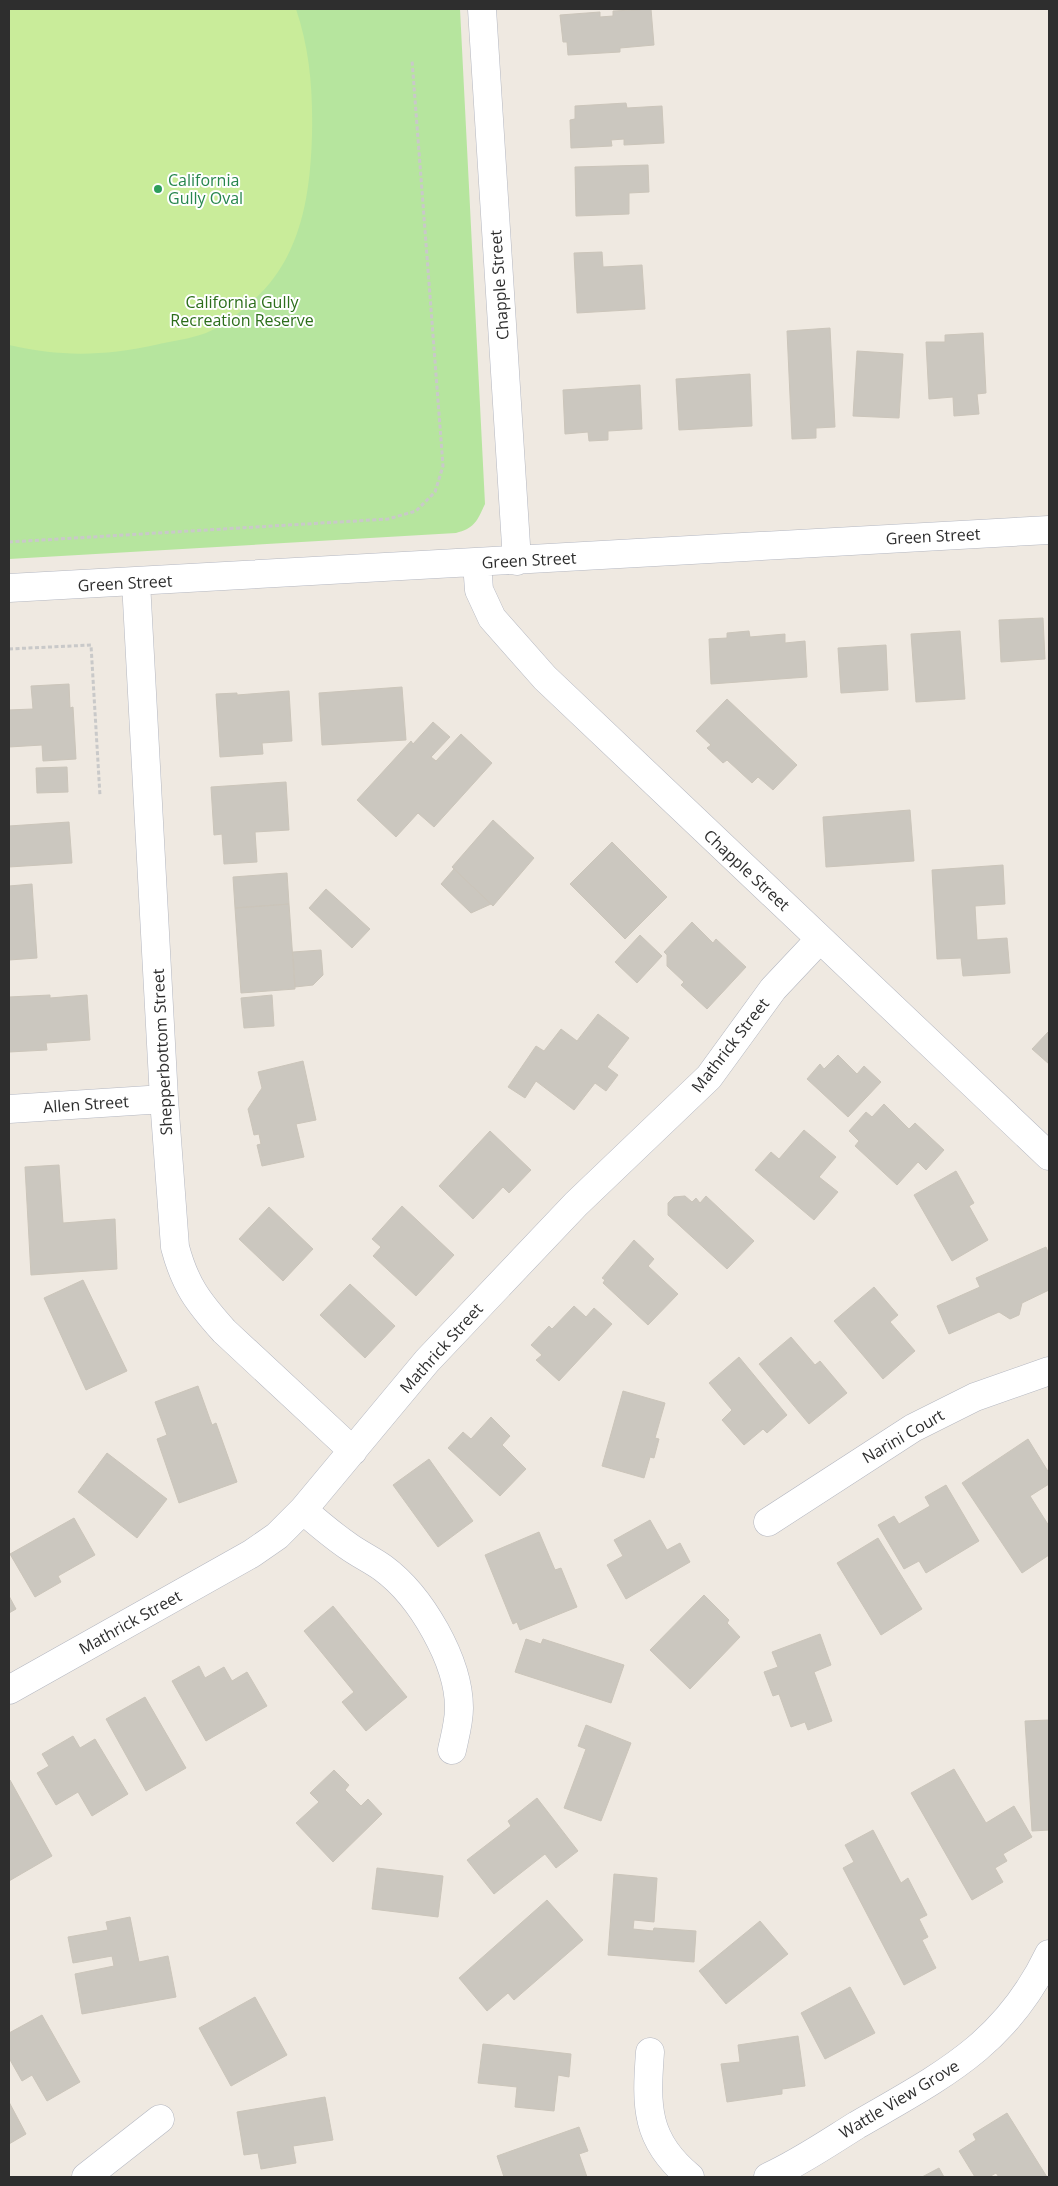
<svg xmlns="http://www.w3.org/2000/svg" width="1058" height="2186" font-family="'Open Sans',sans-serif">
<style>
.green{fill:#b6e59e}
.pitch{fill:#c9ec9a}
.building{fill:#cbc7bf;stroke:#cbc5ba}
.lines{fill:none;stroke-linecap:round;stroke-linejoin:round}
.street-casing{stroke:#b4b7c1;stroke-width:29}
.path{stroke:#c9c9c9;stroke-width:3;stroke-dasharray:4 2.5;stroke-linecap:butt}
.street{stroke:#fff;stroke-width:28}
.leisure-dot{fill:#2e9e5b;stroke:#fff;stroke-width:2}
.labels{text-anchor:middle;stroke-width:4;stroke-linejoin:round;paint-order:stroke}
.leisure-label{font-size:16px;fill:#27864d;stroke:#fff;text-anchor:start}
.street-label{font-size:16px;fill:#2e2e2e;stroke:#fff}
.park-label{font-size:16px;fill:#2c6e1b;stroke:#fff}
</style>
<rect width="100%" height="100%" fill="#efe9e1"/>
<path class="green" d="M 9,9 L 460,9 L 485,504 C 477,521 475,528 456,533 L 9,559 Z"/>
<path class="pitch" d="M 9,9 L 296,9 C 310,50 313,92 312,135 C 310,201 300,262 247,306 C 234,317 222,326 206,333 C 190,339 172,341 155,345 C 104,356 60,357 9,345 Z"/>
<path class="building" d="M 651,9 L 654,45 L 620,48 L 620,52 L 568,55 L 567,42 L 563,42 L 560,15 L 600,12 L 600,17 L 613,16 L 613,11 Z
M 626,103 L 627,108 L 662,106 L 664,143 L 624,145 L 624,139 L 611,140 L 612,146 L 571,148 L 570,120 L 575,119 L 575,106 Z
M 648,165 L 649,192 L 629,193 L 629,214 L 576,216 L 575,167 Z
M 602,252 L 603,267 L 642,265 L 645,309 L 577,313 L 574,253 Z
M 830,328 L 835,427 L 816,428 L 816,438 L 792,439 L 787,331 Z
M 983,333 L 986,393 L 977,394 L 979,414 L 954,416 L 953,397 L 929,399 L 926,342 L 945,342 L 945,335 Z
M 857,351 L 903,354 L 899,418 L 853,416 Z
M 750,374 L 752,426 L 679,430 L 676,379 Z
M 640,385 L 642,429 L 608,431 L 608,440 L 589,441 L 588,432 L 565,434 L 563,390 Z
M 1043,618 L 1045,659 L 1001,662 L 999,620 Z
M 749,631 L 750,637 L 785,634 L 785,643 L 805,641 L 807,677 L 711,684 L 709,639 L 727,638 L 727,633 Z
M 960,631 L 965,699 L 916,702 L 911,634 Z
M 886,645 L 888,690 L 841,693 L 838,648 Z
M 69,684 L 70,708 L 73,707 L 76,759 L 43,761 L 42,745 L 9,747 L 9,710 L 33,709 L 31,686 Z
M 402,687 L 406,740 L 322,745 L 319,693 Z
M 289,691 L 292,741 L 262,743 L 263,754 L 220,757 L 216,694 L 237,693 L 237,695 Z
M 727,699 L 797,765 L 773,790 L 758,777 L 752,783 L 727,760 L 723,763 L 707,748 L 711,745 L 696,731 Z
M 433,722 L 450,737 L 431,757 L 436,761 L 461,734 L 492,763 L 434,827 L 418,813 L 396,837 L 357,800 L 411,741 L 413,744 Z
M 67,767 L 68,792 L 37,793 L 36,768 Z
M 286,782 L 289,830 L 255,832 L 257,862 L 224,864 L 222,834 L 214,835 L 211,787 Z
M 910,810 L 914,861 L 826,867 L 823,817 Z
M 493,820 L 534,858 L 493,906 L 452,867 Z
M 69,822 L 72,863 L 9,867 L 9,826 Z
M 612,842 L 667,897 L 625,939 L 570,884 Z
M 1003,865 L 1005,904 L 975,906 L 977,940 L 1007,938 L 1010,973 L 963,976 L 961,958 L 937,959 L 932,870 Z
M 454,869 L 491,904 L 471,913 L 441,884 Z
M 287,873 L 289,904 L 235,908 L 233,877 Z
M 32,884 L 37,958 L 9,960 L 9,886 Z
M 326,889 L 370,929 L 352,948 L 309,908 Z
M 289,904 L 295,989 L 241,993 L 235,908 Z
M 692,922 L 713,943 L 716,939 L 746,967 L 707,1009 L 681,985 L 684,982 L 667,966 L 667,955 L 664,952 Z
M 640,935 L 662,956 L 637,983 L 615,962 Z
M 321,950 L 323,975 L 313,985 L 295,987 L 293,952 Z
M 50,995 L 50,998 L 87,995 L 90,1040 L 46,1043 L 47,1050 L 9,1052 L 9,997 Z
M 272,995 L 274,1026 L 244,1028 L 241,998 Z
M 598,1014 L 629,1038 L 607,1067 L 618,1075 L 606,1091 L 595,1083 L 574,1110 L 536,1081 L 525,1098 L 508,1087 L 536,1046 L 544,1051 L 561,1029 L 577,1041 Z
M 1049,1031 L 1049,1064 L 1032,1049 Z
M 838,1055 L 857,1074 L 864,1066 L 881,1082 L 848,1117 L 807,1079 L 820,1064 L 824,1069 Z
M 303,1061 L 316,1120 L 296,1124 L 304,1157 L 262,1166 L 257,1145 L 261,1144 L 259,1134 L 254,1135 L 248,1109 L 262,1088 L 258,1072 Z
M 884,1104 L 909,1129 L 915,1123 L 944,1150 L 926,1170 L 918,1162 L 897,1185 L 855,1146 L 859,1141 L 849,1131 L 866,1112 L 872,1117 Z
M 804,1130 L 836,1157 L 819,1177 L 838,1192 L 814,1220 L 755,1170 L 771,1152 L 779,1159 Z
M 490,1131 L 531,1170 L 509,1193 L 503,1187 L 473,1219 L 439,1186 Z
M 59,1165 L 63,1223 L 115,1219 L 117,1269 L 31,1275 L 25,1167 Z
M 956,1171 L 974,1203 L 969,1206 L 988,1240 L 952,1261 L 914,1195 Z
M 685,1196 L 692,1202 L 696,1198 L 700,1203 L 706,1196 L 754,1241 L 727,1269 L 668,1215 L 668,1203 L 674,1197 Z
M 402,1206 L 454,1255 L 416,1296 L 373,1256 L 381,1247 L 372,1239 Z
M 269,1207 L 313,1249 L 283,1281 L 239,1239 Z
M 634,1240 L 654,1259 L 648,1266 L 678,1294 L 648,1325 L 603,1283 L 605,1280 L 602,1278 Z
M 1046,1247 L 1049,1255 L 1049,1290 L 1022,1303 L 1019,1315 L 1010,1319 L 999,1312 L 949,1334 L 937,1306 L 980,1287 L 976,1278 Z
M 83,1280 L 127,1371 L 86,1390 L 44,1298 Z
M 350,1284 L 395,1326 L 365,1358 L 320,1315 Z
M 874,1287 L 898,1315 L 890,1322 L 915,1351 L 883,1379 L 834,1321 Z
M 574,1306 L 586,1317 L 594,1308 L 612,1324 L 559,1381 L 536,1360 L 542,1355 L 531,1345 L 549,1326 L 552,1329 Z
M 791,1337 L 815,1365 L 820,1361 L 847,1393 L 809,1424 L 759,1364 Z
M 739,1357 L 787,1415 L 767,1433 L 763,1429 L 744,1445 L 722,1420 L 732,1410 L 709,1383 Z
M 198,1386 L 212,1425 L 216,1423 L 237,1482 L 179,1503 L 157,1439 L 167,1435 L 155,1402 Z
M 623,1391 L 665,1403 L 655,1438 L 659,1439 L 654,1458 L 650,1457 L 644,1478 L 602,1466 Z
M 491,1417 L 510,1436 L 502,1445 L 526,1469 L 500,1496 L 448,1448 L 463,1432 L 471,1439 Z
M 1028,1439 L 1049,1473 L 1049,1484 L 1030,1496 L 1049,1526 L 1049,1555 L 1022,1573 L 962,1483 Z
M 107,1453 L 167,1499 L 137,1538 L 78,1492 Z
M 429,1459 L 473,1521 L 438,1547 L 393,1485 Z
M 946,1485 L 979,1541 L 926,1573 L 919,1561 L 904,1569 L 878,1525 L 894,1516 L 899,1524 L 930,1506 L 925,1497 Z
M 74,1518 L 95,1555 L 58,1576 L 61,1582 L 35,1597 L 10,1554 Z
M 650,1520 L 667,1550 L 680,1543 L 690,1562 L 626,1599 L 607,1565 L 623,1556 L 614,1540 Z
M 539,1532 L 555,1570 L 561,1568 L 577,1607 L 520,1630 L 517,1622 L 513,1624 L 485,1555 Z
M 878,1538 L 922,1609 L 881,1635 L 837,1563 Z
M 704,1595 L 729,1620 L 727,1623 L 740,1637 L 690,1689 L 650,1650 Z
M 9,1596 L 16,1609 L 9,1613 Z
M 333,1606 L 407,1697 L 366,1731 L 342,1702 L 354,1692 L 304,1631 Z
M 820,1634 L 831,1665 L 814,1672 L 832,1721 L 808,1730 L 805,1722 L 791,1727 L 779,1694 L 773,1696 L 764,1672 L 778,1667 L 772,1652 Z
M 526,1639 L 541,1644 L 543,1639 L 624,1665 L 611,1703 L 515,1672 Z
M 199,1666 L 205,1678 L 224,1667 L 232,1681 L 247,1672 L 267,1706 L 206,1741 L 172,1681 Z
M 145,1697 L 186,1768 L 146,1791 L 106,1719 Z
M 1049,1720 L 1049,1830 L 1032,1831 L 1025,1721 Z
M 586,1725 L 631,1743 L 601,1821 L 564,1808 L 586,1749 L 578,1746 Z
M 73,1736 L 80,1748 L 95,1739 L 128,1794 L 92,1816 L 78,1792 L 56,1805 L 37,1773 L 49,1766 L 42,1754 Z
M 954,1769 L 986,1823 L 1014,1806 L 1032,1837 L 1003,1854 L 1007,1861 L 995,1868 L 1003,1882 L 972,1900 L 911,1793 Z
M 334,1770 L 349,1785 L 345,1790 L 361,1806 L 368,1799 L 382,1814 L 333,1862 L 296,1823 L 319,1802 L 310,1793 Z
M 10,1780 L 52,1856 L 9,1881 L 9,1781 Z
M 537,1798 L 578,1851 L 556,1868 L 545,1854 L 494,1894 L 467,1860 L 511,1826 L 508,1821 Z
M 873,1830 L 901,1883 L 908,1878 L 927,1915 L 919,1919 L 928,1937 L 922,1940 L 936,1968 L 904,1985 L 843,1868 L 854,1862 L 845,1845 Z
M 377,1868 L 443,1876 L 438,1917 L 372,1909 Z
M 614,1874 L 657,1878 L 654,1922 L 634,1920 L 633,1929 L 653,1931 L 654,1928 L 696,1931 L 694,1962 L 608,1955 Z
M 547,1900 L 583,1940 L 514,2000 L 508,1993 L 487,2011 L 459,1978 Z
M 130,1917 L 139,1962 L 168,1956 L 176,1997 L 82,2014 L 75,1974 L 114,1966 L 112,1956 L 73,1963 L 68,1937 L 108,1930 L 106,1922 Z
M 760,1921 L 788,1954 L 726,2004 L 699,1971 Z
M 850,1987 L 875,2033 L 825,2059 L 801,2013 Z
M 255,1997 L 287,2055 L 231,2086 L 199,2028 Z
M 42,2015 L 80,2082 L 47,2101 L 32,2075 L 22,2081 L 9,2058 L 9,2033 Z
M 798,2036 L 805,2086 L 782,2089 L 782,2094 L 727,2102 L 721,2064 L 740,2062 L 738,2045 Z
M 483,2044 L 571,2054 L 569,2077 L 558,2075 L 554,2111 L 515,2107 L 517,2087 L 478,2083 Z
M 325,2097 L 333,2140 L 293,2146 L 296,2163 L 261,2169 L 258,2153 L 244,2155 L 237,2112 Z
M 9,2102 L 26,2134 L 9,2144 Z
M 1007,2113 L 1047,2177 L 999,2177 L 996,2173 L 989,2177 L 975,2177 L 959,2151 L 976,2140 L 973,2134 Z
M 579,2127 L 588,2151 L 579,2154 L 587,2177 L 504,2177 L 497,2156 Z
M 939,2168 L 944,2177 L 922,2177 Z"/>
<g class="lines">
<g class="street-casing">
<path id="street" d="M 482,9 L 517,561
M 477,563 L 479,590 L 492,618 L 545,678 L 1049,1156
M 136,582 L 164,1099 L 175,1247 C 185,1285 198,1302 224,1331 L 353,1451
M 9,588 L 1049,530
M 9,1109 L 164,1099
M 303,1510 C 318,1523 332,1535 348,1546 C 359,1554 372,1560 383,1568 C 421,1596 459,1661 459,1708 C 459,1722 455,1736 452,1750
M 768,1522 L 913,1428 L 975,1397 L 1049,1371
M 9,1690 L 251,1554 L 277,1536 L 303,1510 L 427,1361 L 576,1204 L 709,1077 L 773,989 L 820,939
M 650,2052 C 646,2106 645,2140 690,2177
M 86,2177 L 160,2119
M 768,2177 C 799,2163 828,2143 857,2125 C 941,2076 1005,2046 1049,1954"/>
</g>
<path class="path" d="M 9,542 L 388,519 L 416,511 L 435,492 L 443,466 L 412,60
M 9,649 L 91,645 L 100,796"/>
<use href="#street" class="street"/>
</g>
<circle class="leisure-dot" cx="158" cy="189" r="5"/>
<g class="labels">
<g class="leisure-label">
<text x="168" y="186">California<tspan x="168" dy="18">Gully Oval</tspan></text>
</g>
<g class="street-label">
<text transform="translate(499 285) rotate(-94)" y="6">Chapple Street</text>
<text transform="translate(933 536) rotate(-3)" y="6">Green Street</text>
<text transform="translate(529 560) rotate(-3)" y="6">Green Street</text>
<text transform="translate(125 583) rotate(-3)" y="6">Green Street</text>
<text transform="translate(747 870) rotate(43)" y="6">Chapple Street</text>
<text transform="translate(730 1045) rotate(-52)" y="6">Mathrick Street</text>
<text transform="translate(162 1052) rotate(-93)" y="6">Shepperbottom Street</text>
<text transform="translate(86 1104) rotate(-4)" y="6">Allen Street</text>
<text transform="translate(441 1348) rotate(-48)" y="6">Mathrick Street</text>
<text transform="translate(903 1436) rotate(-30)" y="6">Narini Court</text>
<text transform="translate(130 1622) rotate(-29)" y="6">Mathrick Street</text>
<text transform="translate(899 2099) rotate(-31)" y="6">Wattle View Grove</text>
</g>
<g class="park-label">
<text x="242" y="308">California Gully<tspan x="242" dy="18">Recreation Reserve</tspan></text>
</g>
</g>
<rect width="1058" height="2186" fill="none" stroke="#2e2e2e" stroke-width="20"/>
</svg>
